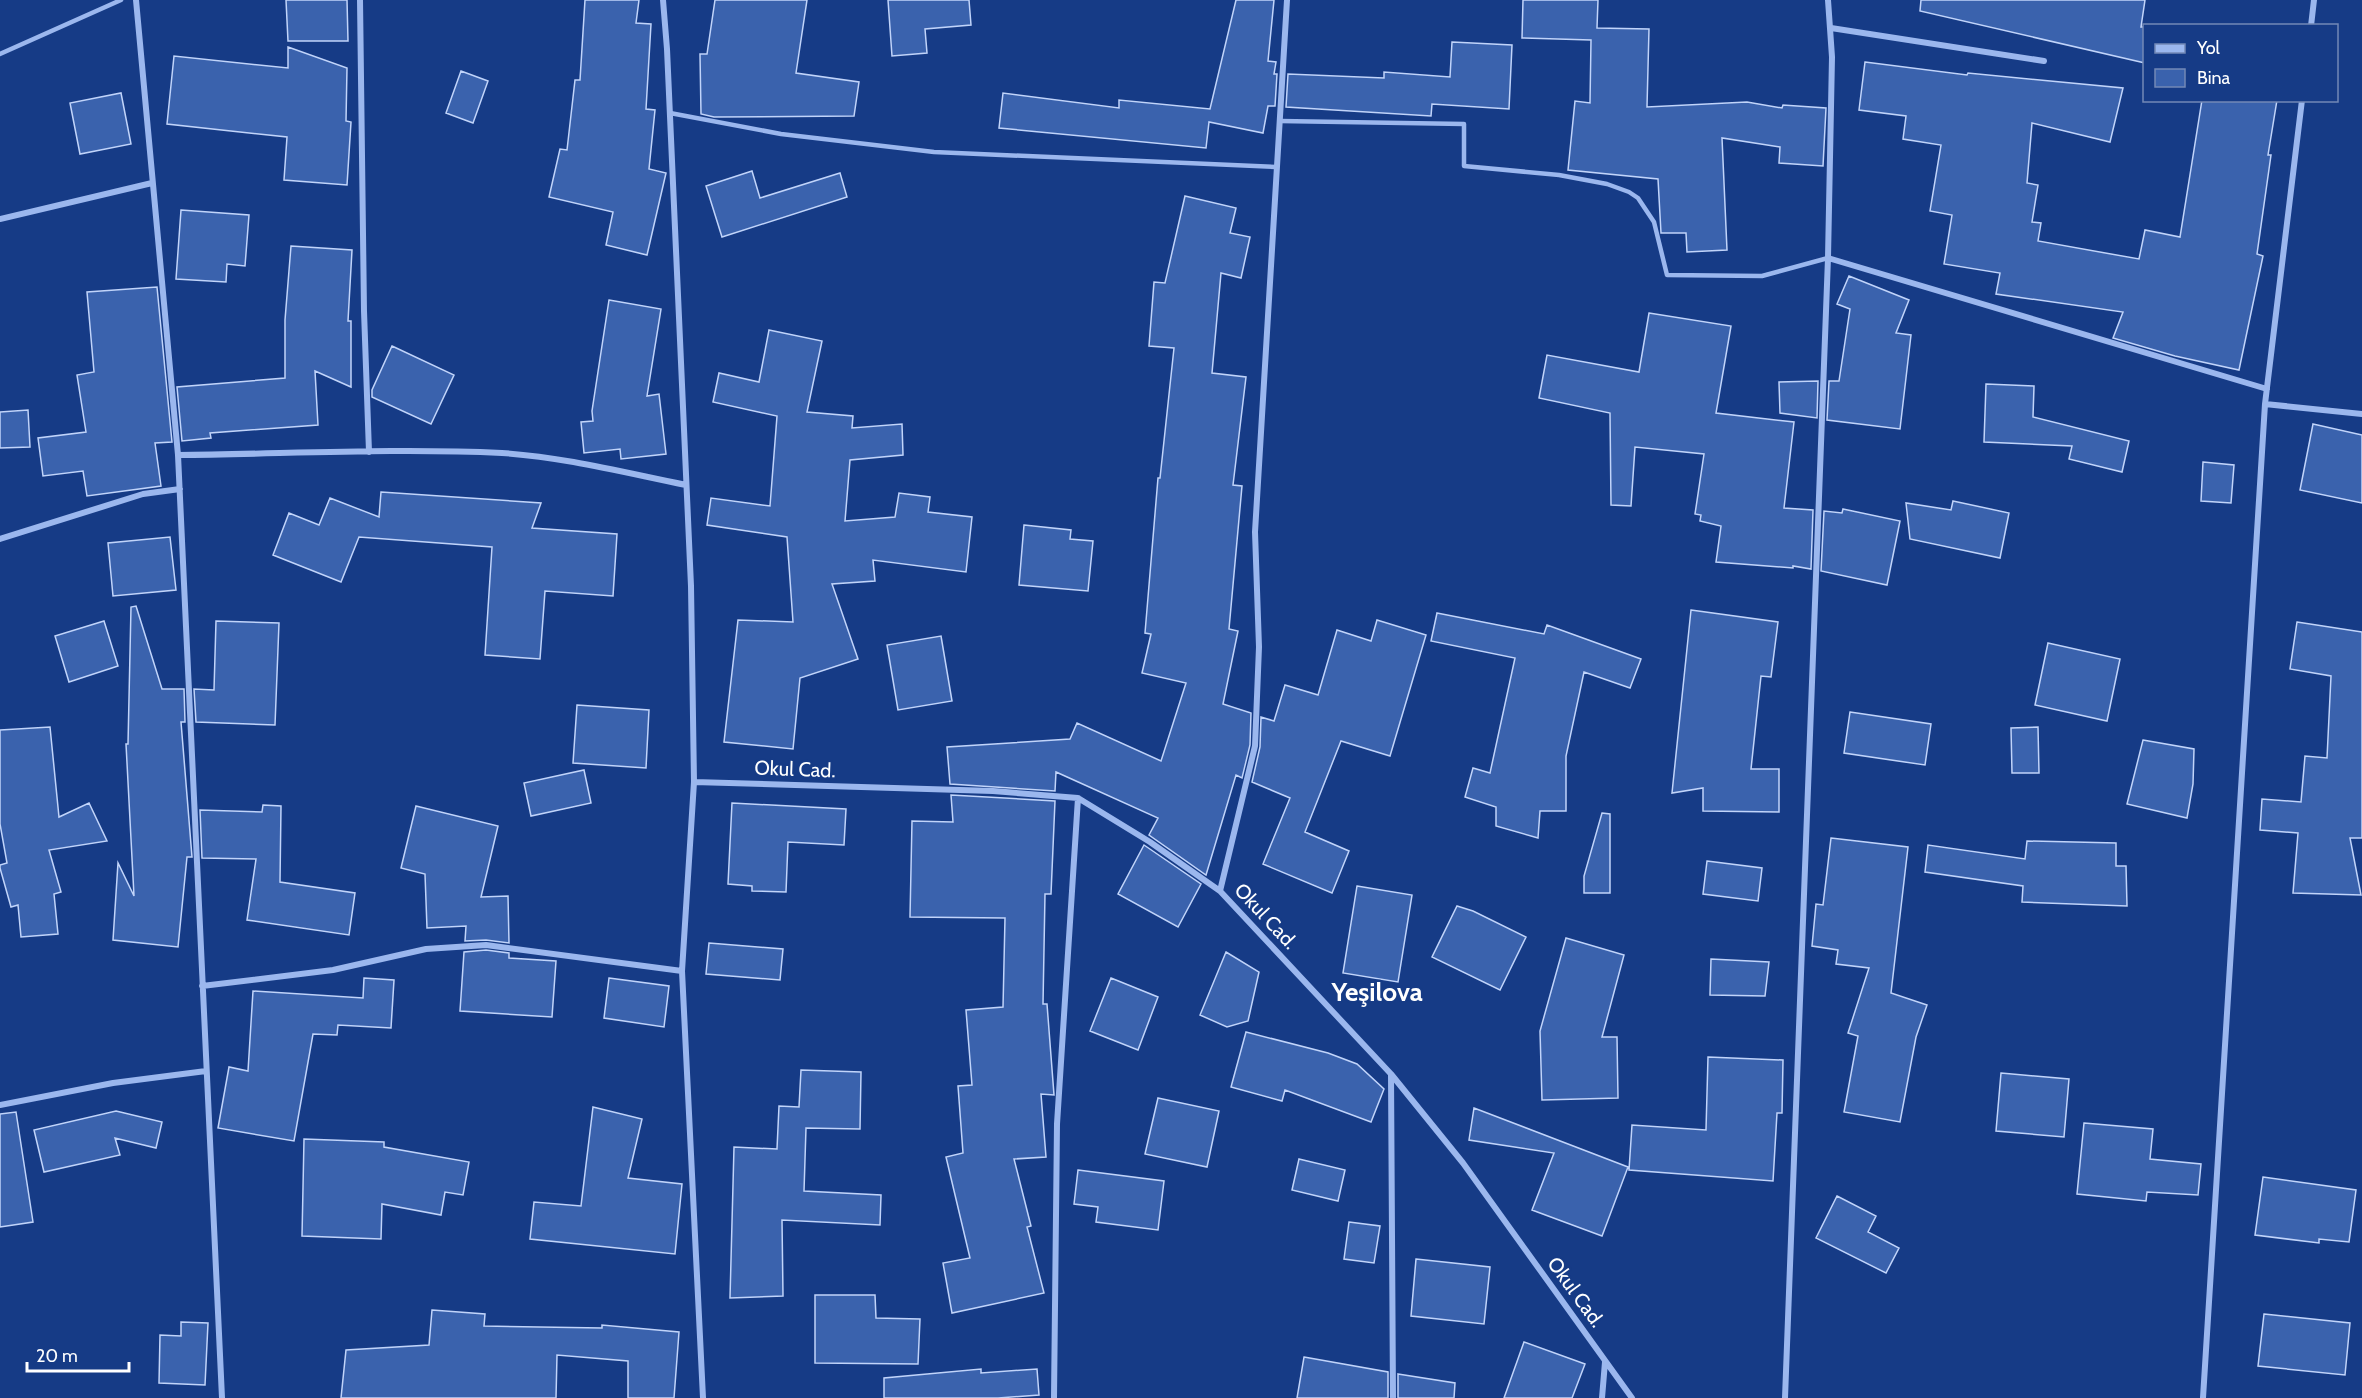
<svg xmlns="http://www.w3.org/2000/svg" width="2362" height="1398" font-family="Cabin,sans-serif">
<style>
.building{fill:#3a62ad;stroke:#c1d4fa;stroke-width:1.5}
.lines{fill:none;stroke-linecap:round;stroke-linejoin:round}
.service{stroke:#9bb7ee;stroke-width:4.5}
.minor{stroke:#9bb7ee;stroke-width:6}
.labels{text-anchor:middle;stroke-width:4.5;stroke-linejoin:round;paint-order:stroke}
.street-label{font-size:20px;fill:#fff;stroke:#163b86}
.district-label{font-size:26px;font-weight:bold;fill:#fff;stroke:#163b86}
</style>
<rect width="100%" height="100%" fill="#163b86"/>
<path class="building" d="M 286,0 L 347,0 L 348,41 L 288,41 Z
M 585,0 L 639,0 L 636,23 L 651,24 L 646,109 L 655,110 L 649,169 L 666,173 L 647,255 L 606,245 L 613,212 L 549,197 L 560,149 L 567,150 L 575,80 L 580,80 Z
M 715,0 L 807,0 L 796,73 L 859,82 L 854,116 L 714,117 L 701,114 L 700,54 L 707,54 Z
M 888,0 L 969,0 L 971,25 L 925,29 L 927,53 L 892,56 Z
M 1236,0 L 1274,0 L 1268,61 L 1276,62 L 1274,74 L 1277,74 L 1275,106 L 1268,106 L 1263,133 L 1209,122 L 1206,148 L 999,128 L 1003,93 L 1119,108 L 1119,100 L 1210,109 Z
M 1523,0 L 1598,0 L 1597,28 L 1649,29 L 1647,107 L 1747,102 L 1782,108 L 1783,105 L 1826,108 L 1823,166 L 1779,163 L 1780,147 L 1722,138 L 1727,250 L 1687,252 L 1686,233 L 1661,233 L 1658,179 L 1568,170 L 1575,101 L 1590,103 L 1591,40 L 1522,38 Z
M 1921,0 L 2145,0 L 2141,27 L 2145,27 L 2145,63 L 1920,11 Z
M 1452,42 L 1512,45 L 1509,109 L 1432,104 L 1431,116 L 1286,107 L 1288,74 L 1384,78 L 1384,72 L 1450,77 Z
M 288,47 L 347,68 L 346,121 L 351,122 L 347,185 L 284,180 L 287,137 L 167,124 L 174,56 L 288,68 Z
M 1865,62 L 1967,75 L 1968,73 L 2123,88 L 2110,142 L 2032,123 L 2027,183 L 2038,185 L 2032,222 L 2041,223 L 2038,241 L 2139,259 L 2145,230 L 2180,237 L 2202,100 L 2277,100 L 2268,155 L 2271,155 L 2257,254 L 2263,256 L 2239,370 L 2175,356 L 2113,338 L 2123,312 L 1996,294 L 2000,273 L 1944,264 L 1952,215 L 1930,211 L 1941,145 L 1903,139 L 1906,116 L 1859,110 Z
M 461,71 L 488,81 L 473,123 L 446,113 Z
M 121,93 L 131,144 L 80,154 L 70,103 Z
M 752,171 L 760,198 L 840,173 L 847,197 L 722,237 L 706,186 Z
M 1185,196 L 1236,208 L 1230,233 L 1250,237 L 1241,278 L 1221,273 L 1212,373 L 1246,377 L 1233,485 L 1242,486 L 1229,629 L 1238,631 L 1223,704 L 1251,713 L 1250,745 L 1242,778 L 1236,775 L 1206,875 L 1149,835 L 1158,818 L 1056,772 L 1055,791 L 950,784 L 947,747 L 1070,739 L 1077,723 L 1161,761 L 1186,683 L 1142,673 L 1151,634 L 1145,633 L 1158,478 L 1160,478 L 1174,348 L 1149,346 L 1154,282 L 1165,283 Z
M 181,210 L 249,215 L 245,266 L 227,264 L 226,282 L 176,279 Z
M 291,246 L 352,250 L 348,321 L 351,321 L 351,387 L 315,371 L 318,425 L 210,433 L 211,438 L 182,441 L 177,387 L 285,378 L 285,320 Z
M 1849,276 L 1909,300 L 1896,333 L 1911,335 L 1900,429 L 1827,420 L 1829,381 L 1839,381 L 1850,309 L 1837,304 Z
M 157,287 L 172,442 L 155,443 L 161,486 L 87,496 L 83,471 L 43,476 L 38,438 L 86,432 L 77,375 L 94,372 L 87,292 Z
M 609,300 L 661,309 L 647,396 L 659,394 L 666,454 L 621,459 L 620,449 L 584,453 L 581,422 L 593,421 L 592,411 Z
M 1649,313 L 1731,326 L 1716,413 L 1794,422 L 1784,508 L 1813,510 L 1811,569 L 1793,566 L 1793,568 L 1716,562 L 1721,526 L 1700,521 L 1701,515 L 1695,514 L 1704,454 L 1635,447 L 1631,506 L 1611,505 L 1610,413 L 1539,398 L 1547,355 L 1639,372 Z
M 769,330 L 822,341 L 807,412 L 853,416 L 852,428 L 902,424 L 903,455 L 850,460 L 845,521 L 895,517 L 899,493 L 930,497 L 928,512 L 972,517 L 966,572 L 873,560 L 875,581 L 832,584 L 858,659 L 800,678 L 793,749 L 724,742 L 738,620 L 793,622 L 787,537 L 707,525 L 711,498 L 770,506 L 777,416 L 713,402 L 719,373 L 759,382 Z
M 392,346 L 454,375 L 431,424 L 372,397 L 372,390 Z
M 1818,381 L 1817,418 L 1780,413 L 1779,382 Z
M 1986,384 L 2034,386 L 2033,417 L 2129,441 L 2122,472 L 2069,459 L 2072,446 L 1984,442 Z
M 28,410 L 30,447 L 0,448 L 0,412 Z
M 2313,424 L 2362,435 L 2362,503 L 2300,490 Z
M 2203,462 L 2234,465 L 2231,503 L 2201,501 Z
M 381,492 L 541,503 L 532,528 L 617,534 L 613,596 L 545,591 L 540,659 L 485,655 L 492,547 L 359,537 L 341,582 L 273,555 L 289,513 L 319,525 L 330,498 L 379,517 Z
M 1953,501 L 2009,513 L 2000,558 L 1910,539 L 1906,503 L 1951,510 Z
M 1843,509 L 1900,521 L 1887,585 L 1821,571 L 1824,511 L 1842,513 Z
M 1024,525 L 1071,530 L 1070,539 L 1093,541 L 1088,591 L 1019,585 Z
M 170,537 L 176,590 L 113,596 L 108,543 Z
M 136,606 L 162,689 L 184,689 L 185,722 L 181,722 L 192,857 L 187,857 L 178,947 L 113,940 L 118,863 L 134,896 L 126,744 L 128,744 L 131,607 Z
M 1691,610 L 1778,622 L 1771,677 L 1761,676 L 1751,769 L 1779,769 L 1779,812 L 1703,811 L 1703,788 L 1672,793 Z
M 1437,613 L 1544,634 L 1547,625 L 1641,659 L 1630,688 L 1584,672 L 1566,756 L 1566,811 L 1540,811 L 1538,838 L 1496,826 L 1496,807 L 1465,797 L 1473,768 L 1490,773 L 1515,658 L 1431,641 Z
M 1377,620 L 1426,635 L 1390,756 L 1341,741 L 1305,832 L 1349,851 L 1332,893 L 1263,864 L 1290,798 L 1252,782 L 1260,747 L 1261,717 L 1274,721 L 1285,685 L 1318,695 L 1337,630 L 1371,641 Z
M 104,621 L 118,666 L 69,682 L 55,636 Z
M 216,621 L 279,623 L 275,725 L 196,722 L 194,689 L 214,690 Z
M 2297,622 L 2362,632 L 2362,838 L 2350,838 L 2361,895 L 2293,893 L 2298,833 L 2260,830 L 2262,799 L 2301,802 L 2305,756 L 2327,758 L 2331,676 L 2290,669 Z
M 941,636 L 952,701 L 898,710 L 887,645 Z
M 2048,643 L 2120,659 L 2107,721 L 2035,705 Z
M 577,705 L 649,710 L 646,768 L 573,763 Z
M 1850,712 L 1931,724 L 1925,765 L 1844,753 Z
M 50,727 L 59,817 L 89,803 L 107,841 L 49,850 L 61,892 L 54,894 L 58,934 L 21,937 L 18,905 L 11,907 L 0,868 L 0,865 L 7,863 L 0,824 L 0,730 Z
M 2038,727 L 2039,773 L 2012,773 L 2011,728 Z
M 2143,740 L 2194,749 L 2193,784 L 2187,818 L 2127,804 Z
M 584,770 L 591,803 L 531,816 L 524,783 Z
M 951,795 L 1055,801 L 1051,894 L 1045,894 L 1043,1004 L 1047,1004 L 1054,1095 L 1041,1094 L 1046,1157 L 1014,1159 L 1031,1226 L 1027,1227 L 1044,1293 L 952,1313 L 943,1263 L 970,1258 L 946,1157 L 963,1153 L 958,1086 L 972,1085 L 966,1010 L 1003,1007 L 1005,918 L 910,917 L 912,821 L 953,822 Z
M 732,803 L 846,809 L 844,845 L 788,842 L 786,892 L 752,891 L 752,886 L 728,884 Z
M 263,805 L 281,806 L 280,882 L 355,893 L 349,935 L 247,920 L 256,859 L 202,858 L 200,810 L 262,812 Z
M 416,806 L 498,826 L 481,897 L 508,896 L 509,943 L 486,940 L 465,941 L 466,926 L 427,928 L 425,874 L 401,868 Z
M 1602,813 L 1610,814 L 1610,893 L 1584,893 L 1584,876 Z
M 1831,838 L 1908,847 L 1891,993 L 1927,1005 L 1916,1037 L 1900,1122 L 1844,1112 L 1858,1036 L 1848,1033 L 1869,968 L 1836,964 L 1838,950 L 1812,946 L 1816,904 L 1823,905 Z
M 2027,841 L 2116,843 L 2116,866 L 2126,866 L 2127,906 L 2022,902 L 2023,886 L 1925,872 L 1928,845 L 2025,859 Z
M 1144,845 L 1201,884 L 1178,927 L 1118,894 Z
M 1707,861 L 1762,868 L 1758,901 L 1703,894 Z
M 1357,886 L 1412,895 L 1398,982 L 1343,973 Z
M 1457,906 L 1473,911 L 1526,937 L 1500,990 L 1432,957 Z
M 1566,938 L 1624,955 L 1602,1037 L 1617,1037 L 1618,1098 L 1542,1100 L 1540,1031 Z
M 709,943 L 783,949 L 780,980 L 706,974 Z
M 486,950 L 509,953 L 509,958 L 556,961 L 552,1017 L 460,1011 L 464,952 Z
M 1226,952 L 1259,972 L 1248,1021 L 1227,1027 L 1200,1015 Z
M 1711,959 L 1769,962 L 1765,996 L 1710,995 Z
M 364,978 L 394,980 L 391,1028 L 338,1025 L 337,1035 L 313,1034 L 294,1141 L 218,1128 L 229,1067 L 248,1071 L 253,991 L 363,998 Z
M 609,978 L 669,986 L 664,1027 L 604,1018 Z
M 1111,978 L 1158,997 L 1138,1050 L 1090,1031 Z
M 1246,1032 L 1328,1053 L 1357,1064 L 1384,1089 L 1371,1122 L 1285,1090 L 1282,1101 L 1231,1087 Z
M 1708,1057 L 1783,1060 L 1782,1113 L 1777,1113 L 1773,1181 L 1629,1170 L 1632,1125 L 1706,1130 Z
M 801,1070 L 861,1072 L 860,1129 L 806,1128 L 804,1191 L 881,1195 L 880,1225 L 782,1220 L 783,1296 L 730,1298 L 734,1147 L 777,1149 L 779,1106 L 799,1107 Z
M 2001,1073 L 2069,1079 L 2064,1137 L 1996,1131 Z
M 1158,1098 L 1219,1111 L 1207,1167 L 1145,1154 Z
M 593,1107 L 642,1119 L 628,1178 L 682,1184 L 675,1254 L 530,1239 L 534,1202 L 581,1206 Z
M 1474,1108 L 1628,1167 L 1602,1236 L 1532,1210 L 1554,1153 L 1469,1140 Z
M 116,1111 L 162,1122 L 156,1148 L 115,1138 L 120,1155 L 44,1172 L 34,1130 Z
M 16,1112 L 33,1222 L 0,1227 L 0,1114 Z
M 2084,1123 L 2153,1129 L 2150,1159 L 2201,1164 L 2198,1195 L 2147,1192 L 2146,1201 L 2077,1194 Z
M 304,1139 L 384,1142 L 384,1147 L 469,1162 L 463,1195 L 445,1192 L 441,1215 L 382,1204 L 381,1239 L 302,1236 Z
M 1299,1159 L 1345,1170 L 1338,1201 L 1292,1190 Z
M 1078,1170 L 1164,1181 L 1158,1230 L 1096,1222 L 1098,1207 L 1074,1204 Z
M 2263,1177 L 2356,1190 L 2349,1242 L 2319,1239 L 2319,1243 L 2255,1235 Z
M 1837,1196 L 1876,1216 L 1868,1232 L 1899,1248 L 1886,1273 L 1816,1238 Z
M 1349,1222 L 1380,1226 L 1374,1263 L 1344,1259 Z
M 1416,1259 L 1490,1267 L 1484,1324 L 1411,1316 Z
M 815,1295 L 875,1295 L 876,1318 L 920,1319 L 918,1364 L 815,1363 Z
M 432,1310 L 485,1314 L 484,1326 L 602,1328 L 602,1325 L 679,1332 L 674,1398 L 628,1398 L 628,1361 L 557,1355 L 556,1398 L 341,1398 L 346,1350 L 429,1345 Z
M 2264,1314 L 2350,1323 L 2345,1375 L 2258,1366 Z
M 181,1322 L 208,1323 L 205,1385 L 159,1383 L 160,1335 L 181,1336 Z
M 1524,1342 L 1585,1364 L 1572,1398 L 1504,1398 Z
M 1304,1357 L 1388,1372 L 1388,1398 L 1297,1398 Z
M 981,1369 L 981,1373 L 1037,1369 L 1039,1395 L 998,1398 L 884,1398 L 884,1378 Z
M 1398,1374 L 1455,1383 L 1454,1398 L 1398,1398 Z"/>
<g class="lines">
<path class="service" d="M 0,54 L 121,0
M 670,113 L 781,134 L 934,152 L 1276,167
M 1280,121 L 1464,124 L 1464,166 L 1559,175 L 1607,184 L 1629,192 L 1638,198 L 1654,222 L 1667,275 L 1762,276 L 1828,258"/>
<path class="minor" d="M 136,0 L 178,455 L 222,1398
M 360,0 L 364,311 L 369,452
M 663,0 L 667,49 L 691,586 L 694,782 L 682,971 L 703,1398
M 2311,26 L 2314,0
M 1831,28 L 2044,61
M 0,219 L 152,183
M 1828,258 L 2267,389
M 2265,404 L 2362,414
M 178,455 C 286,454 395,448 502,453 C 564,457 626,473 686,485
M 0,539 L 143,494 L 180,489
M 694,782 L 993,791 L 1078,798 L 1150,842 L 1220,891 L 1391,1074 L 1463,1163 L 1632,1398
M 1220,891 L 1255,746 L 1259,647 L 1255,532 L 1287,0
M 202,986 L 333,970 L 426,949 L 486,945 L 682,971
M 1391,1075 L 1393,1398
M 0,1105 L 113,1083 L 206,1071
M 1054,1398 L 1057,1124 L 1078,798
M 1602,1398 L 1605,1362
M 1785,1398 L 1828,258 L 1832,57 L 1828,0
M 2203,1398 L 2265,404 L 2302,100"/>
</g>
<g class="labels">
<g class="street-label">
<text transform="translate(795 769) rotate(2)" y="7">Okul Cad.</text>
<text transform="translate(1266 916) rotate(47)" y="7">Okul Cad.</text>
<text transform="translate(1576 1292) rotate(54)" y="7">Okul Cad.</text>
</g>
<g class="district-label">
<text x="1377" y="1001">Yeşilova</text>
</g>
</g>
<rect x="2143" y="24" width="195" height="78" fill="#163b86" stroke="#7389b6" stroke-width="1.5"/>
<rect x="2155" y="44" width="30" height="9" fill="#9bb7ee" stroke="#7389b6" stroke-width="1.5"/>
<text x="2197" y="54" font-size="18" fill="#ffffff">Yol</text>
<rect x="2155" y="69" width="30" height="18" fill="#3a62ad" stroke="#7389b6" stroke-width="1.5"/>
<text x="2197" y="84" font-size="18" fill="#ffffff">Bina</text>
<path d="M27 1362v9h102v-9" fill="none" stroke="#ffffff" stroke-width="3"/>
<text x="36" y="1362" font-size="18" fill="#ffffff" stroke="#163b86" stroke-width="4.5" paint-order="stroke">20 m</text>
</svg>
